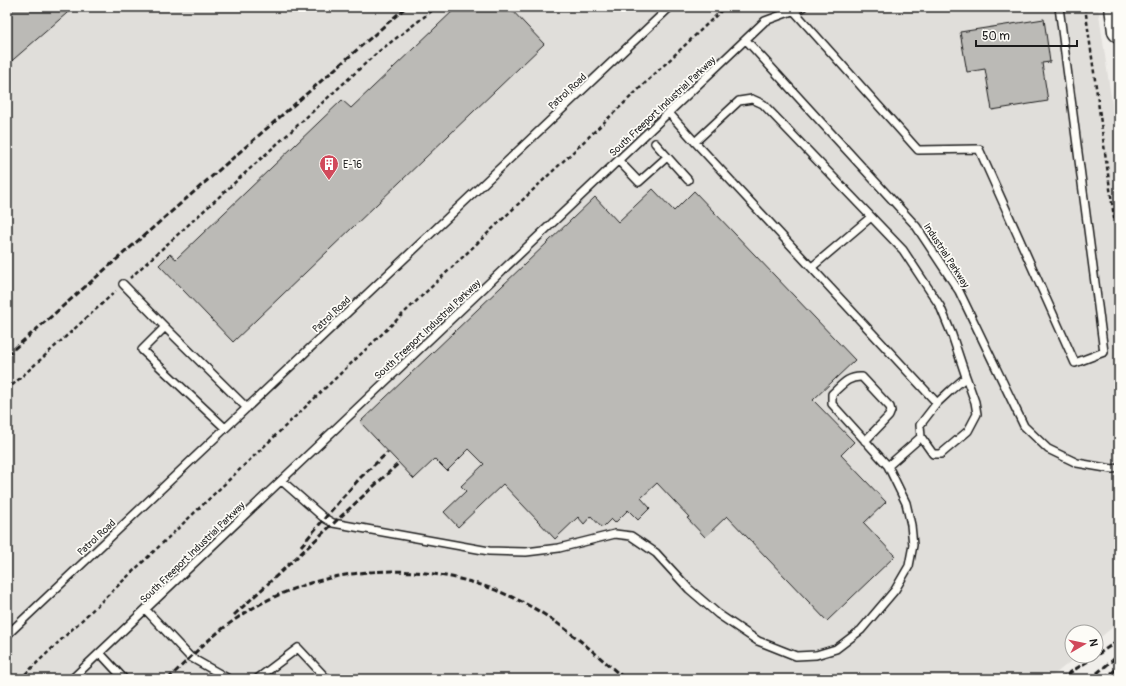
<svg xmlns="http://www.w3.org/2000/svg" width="1126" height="686" font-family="Pangolin,sans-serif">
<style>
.built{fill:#e0deda}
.building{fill:#bbbab6;stroke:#1c1c1c}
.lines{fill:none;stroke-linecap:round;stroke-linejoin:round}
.lane-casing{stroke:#1c1c1c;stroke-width:10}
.primary-casing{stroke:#1c1c1c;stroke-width:25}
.path{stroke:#1c1c1c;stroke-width:2.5;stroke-dasharray:4 3;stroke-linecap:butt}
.lane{stroke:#fdfcf7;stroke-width:7}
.primary{stroke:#fdfcf7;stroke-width:22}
.rail{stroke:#1c1c1c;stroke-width:3;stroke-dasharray:6 3;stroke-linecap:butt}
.labels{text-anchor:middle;stroke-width:3.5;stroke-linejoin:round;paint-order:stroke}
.street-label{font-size:10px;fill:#1c1c1c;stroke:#fdfcf7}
.poi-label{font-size:10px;fill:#1c1c1c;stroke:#fdfcf7;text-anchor:start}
</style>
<rect width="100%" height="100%" fill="#f0eeea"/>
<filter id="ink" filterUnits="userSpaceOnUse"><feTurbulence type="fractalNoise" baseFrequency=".025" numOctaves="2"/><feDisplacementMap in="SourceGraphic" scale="8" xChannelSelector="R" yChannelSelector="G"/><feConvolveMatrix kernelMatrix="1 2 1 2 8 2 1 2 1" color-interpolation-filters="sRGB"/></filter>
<g filter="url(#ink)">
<path class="built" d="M 7,7 L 1098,7 L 1119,153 L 1119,622 L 1096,641 L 1096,632 L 1072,632 L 1072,656 L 1077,656 L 1049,679 L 7,679 Z"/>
<path class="building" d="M 7,7 L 74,7 L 7,65 Z
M 457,7 L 509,7 L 544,44 L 233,342 L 159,265 L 170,254 L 176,259 L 342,100 L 351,108 Z
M 1044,19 L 1050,62 L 1042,63 L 1048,101 L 992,110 L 985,69 L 967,72 L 960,32 Z
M 653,189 L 674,211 L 694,191 L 855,360 L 813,400 L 854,442 L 841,455 L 886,502 L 864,523 L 895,556 L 827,621 L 727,516 L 705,537 L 687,518 L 689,517 L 657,483 L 641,498 L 650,508 L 638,520 L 628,510 L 615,523 L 611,519 L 602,528 L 591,516 L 584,524 L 578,517 L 555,539 L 503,484 L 458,527 L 444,512 L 466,491 L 461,486 L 484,464 L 469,449 L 447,471 L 435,459 L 414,479 L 360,422 L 595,197 L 618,222 Z"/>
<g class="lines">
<g class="lane-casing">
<path id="lane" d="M 794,11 L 918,150 L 979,149 L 1075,363 L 1104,352 L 1059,7
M 746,40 L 916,226 L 959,291 L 1024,426 L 1048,449 L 1077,463 L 1112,469 L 1119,468
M 669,113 L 695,142 L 937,403 L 951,390 L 966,377 L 952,335 L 940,306 L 903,250 L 763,104 L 752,99 L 739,101 L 695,142
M 655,143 L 688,180
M 619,161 L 639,182 L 667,157
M 812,267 L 871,217
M 123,284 L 165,327 L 247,408
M 165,327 L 142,350 L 225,428
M 937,403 L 920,425 L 921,437 L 933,454 L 941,454 L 968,431 L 977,414 L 975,402 L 966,377
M 865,441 L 889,416 L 891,411 L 890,407 L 862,377 C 848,376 842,385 832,394 L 832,404 L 888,466 L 921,437
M 282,481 L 324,518 L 333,523 L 489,551 L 526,552 L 559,548 L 615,534 L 631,536 L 656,553 L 689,589 L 718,614 L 758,641 L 796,656 L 816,655 L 836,649 L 861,630 L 895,590 L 909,566 L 913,545 L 911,525 L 906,503 L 888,466
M 146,610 L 190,657 L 229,679
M 7,635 L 670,7
M 100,653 L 124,679
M 72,679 L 765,21 L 803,7
M 257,679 L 298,648 L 327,679"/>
</g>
<g class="primary-casing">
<path id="primary" d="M 1116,7 L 1119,31"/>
</g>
<path class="path" d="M 1085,7 L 1119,254
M 130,278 L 378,52 L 437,7
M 7,390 L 116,291
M 20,679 L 725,7"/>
<use href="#lane" class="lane"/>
<use href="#primary" class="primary"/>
<path class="rail" d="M 7,355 L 406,7
M 301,546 L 342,498 L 361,477 L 388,452
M 234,615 L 399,463
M 200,648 C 214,635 229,623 245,613 C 328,560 438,558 524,603 C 562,622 593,652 625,679
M 168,679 L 204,644
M 1060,679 L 1085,663 L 1119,640
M 1090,679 L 1119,655
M 1104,679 L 1119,667"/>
</g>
</g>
<defs>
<g id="building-pin" transform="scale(1)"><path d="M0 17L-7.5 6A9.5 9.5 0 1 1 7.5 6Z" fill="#d1495b" stroke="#fdfcf7"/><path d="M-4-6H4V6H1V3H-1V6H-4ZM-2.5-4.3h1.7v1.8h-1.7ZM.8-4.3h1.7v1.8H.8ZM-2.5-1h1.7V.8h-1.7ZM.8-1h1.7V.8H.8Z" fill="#fff"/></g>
</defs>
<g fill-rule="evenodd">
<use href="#building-pin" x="329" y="164"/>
</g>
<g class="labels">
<g class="street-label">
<text transform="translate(567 91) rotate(-43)" y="4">Patrol Road</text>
<text transform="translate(662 106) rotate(-43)" y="4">South Freeport Industrial Parkway</text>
<text transform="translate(947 255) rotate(57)" y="4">Industrial Parkway</text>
<text transform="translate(331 314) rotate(-43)" y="4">Patrol Road</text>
<text transform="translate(427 329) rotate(-43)" y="4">South Freeport Industrial Parkway</text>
<text transform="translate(96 537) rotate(-43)" y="4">Patrol Road</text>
<text transform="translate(192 552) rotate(-44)" y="4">South Freeport Industrial Parkway</text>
</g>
<g class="poi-label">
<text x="343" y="168">E-16</text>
</g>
</g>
<rect width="1126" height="686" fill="none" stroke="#fdfcf7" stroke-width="24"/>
<rect x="12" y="12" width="1102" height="662" fill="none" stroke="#1c1c1c" stroke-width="1.5" filter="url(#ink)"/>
<g transform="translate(1084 644) rotate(81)"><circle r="19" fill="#fdfcf7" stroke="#a3a29f"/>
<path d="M0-3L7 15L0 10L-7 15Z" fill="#d1495b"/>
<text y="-6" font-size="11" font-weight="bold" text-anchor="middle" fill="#1c1c1c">N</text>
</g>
<path d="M976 40v6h101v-6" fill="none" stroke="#1c1c1c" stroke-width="2"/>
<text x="982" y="40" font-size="12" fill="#1c1c1c" stroke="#fdfcf7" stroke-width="3" paint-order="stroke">50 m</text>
</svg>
